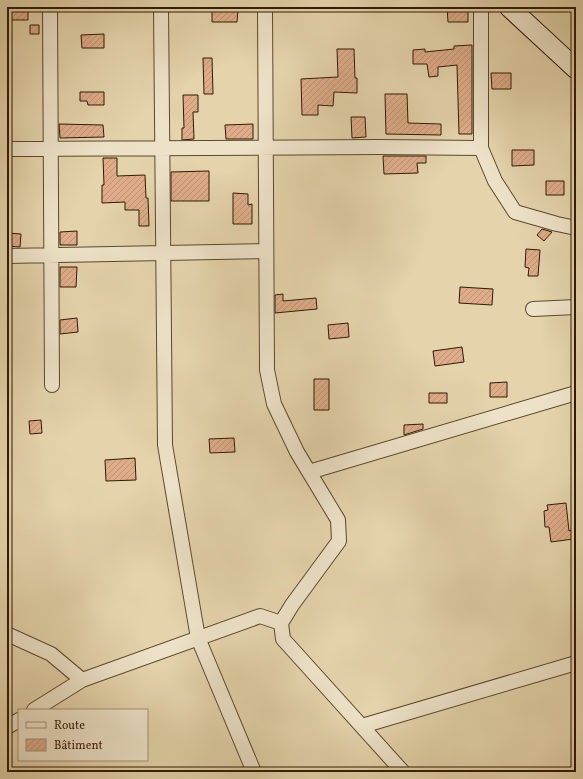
<svg xmlns="http://www.w3.org/2000/svg" width="583" height="779" font-family="Vollkorn,serif">
<style>
.building{fill:url(#building-hatch);stroke:#301a01}
.lines{fill:none;stroke-linecap:round;stroke-linejoin:round}
.street-casing{stroke:#5d482c;stroke-width:16}
.secondary-casing{stroke:#301a01;stroke-width:21}
.street{stroke:#ede2c8;stroke-width:14}
.secondary{stroke:#ede2c8;stroke-width:19}
</style>
<defs>
<pattern id="building-hatch" width="6" height="6" patternUnits="userSpaceOnUse"><rect width="6" height="6" fill="#deac89"/><path d="M-1 1l2-2M0 6l6-6M5 7l2-2" fill="none" stroke="#bf9374"/></pattern>
</defs>
<rect width="100%" height="100%" fill="#e4d3ab"/>
<filter id="stains"><feTurbulence type="fractalNoise" baseFrequency=".005" numOctaves="4"/><feColorMatrix values="0 0 0 0 .2 0 0 0 0 .09 0 0 0 0 .02 0 0 0 .5 -.17"/></filter>
<radialGradient id="worn" r=".72"><stop offset=".6" stop-color="#630" stop-opacity="0"/><stop offset="1" stop-color="#630" stop-opacity=".3"/></radialGradient>
<path class="building" d="M 447,7 L 468,7 L 468,22 L 448,22 Z
M 7,8 L 28,9 L 28,20 L 7,20 Z
M 212,9 L 238,10 L 237,22 L 212,22 Z
M 30,25 L 39,25 L 39,34 L 30,34 Z
M 104,34 L 104,48 L 82,48 L 81,35 Z
M 472,45 L 472,134 L 459,134 L 457,65 L 438,67 L 438,76 L 429,77 L 427,64 L 413,64 L 413,50 L 425,49 L 425,52 L 454,49 L 454,46 Z
M 337,49 L 354,49 L 355,78 L 357,78 L 357,93 L 334,92 L 333,106 L 318,105 L 318,115 L 302,115 L 301,79 L 338,77 Z
M 203,58 L 212,58 L 213,94 L 204,94 Z
M 491,73 L 511,73 L 511,89 L 492,89 Z
M 80,92 L 104,92 L 104,105 L 88,105 L 87,101 L 80,101 Z
M 385,94 L 407,94 L 408,123 L 441,124 L 441,135 L 386,134 Z
M 183,95 L 198,95 L 198,112 L 193,112 L 194,139 L 182,140 L 182,128 L 184,128 Z
M 351,117 L 365,117 L 366,137 L 352,138 Z
M 59,124 L 103,125 L 104,137 L 60,138 Z
M 253,124 L 253,139 L 226,139 L 225,125 Z
M 512,150 L 534,150 L 534,165 L 512,166 Z
M 383,156 L 426,156 L 426,163 L 417,163 L 418,173 L 384,174 Z
M 103,158 L 117,158 L 117,176 L 145,175 L 146,198 L 148,198 L 149,226 L 139,226 L 139,210 L 125,210 L 125,202 L 102,203 L 102,185 L 104,185 Z
M 209,171 L 209,201 L 171,201 L 171,172 Z
M 546,181 L 564,181 L 564,195 L 546,195 Z
M 233,193 L 248,194 L 248,205 L 252,204 L 252,224 L 233,224 Z
M 542,229 L 552,232 L 544,241 L 537,235 Z
M 77,231 L 77,245 L 60,245 L 60,232 Z
M 7,233 L 21,234 L 20,247 L 7,246 Z
M 526,249 L 540,250 L 538,276 L 528,276 L 529,268 L 525,267 Z
M 60,267 L 77,267 L 76,287 L 60,287 Z
M 460,287 L 493,289 L 492,305 L 459,303 Z
M 283,294 L 283,301 L 316,298 L 317,309 L 275,313 L 275,295 Z
M 77,318 L 78,332 L 60,334 L 60,320 Z
M 348,323 L 349,337 L 329,339 L 328,325 Z
M 462,347 L 464,362 L 435,366 L 433,351 Z
M 314,379 L 329,379 L 329,410 L 314,410 Z
M 507,382 L 507,397 L 490,397 L 490,383 Z
M 429,393 L 447,393 L 447,403 L 429,403 Z
M 41,420 L 42,433 L 30,434 L 29,421 Z
M 423,424 L 423,429 L 404,435 L 404,425 Z
M 234,438 L 235,452 L 210,453 L 209,439 Z
M 135,458 L 136,480 L 106,481 L 105,460 Z
M 566,503 L 569,531 L 572,530 L 573,539 L 551,542 L 549,527 L 545,527 L 544,511 L 548,510 L 547,505 Z"/>
<g class="lines">
<g class="street-casing">
<path id="street" d="M 50,7 L 52,385
M 161,7 L 165,445 L 198,638 L 254,772
M 265,7 L 267,370 L 274,404 L 297,452 L 338,520 L 339,541 L 292,605 L 281,623 L 283,639 L 403,772
M 481,7 L 481,148 L 495,181 L 515,212 L 557,224 L 576,228
M 7,149 L 378,147 L 481,148
M 7,256 L 266,251
M 533,309 L 576,307
M 309,472 L 576,393
M 7,634 L 51,654 L 82,680
M 34,710 L 82,680 L 260,616 L 281,623
M 362,726 L 576,663
M 7,727 L 19,720"/>
</g>
<g class="secondary-casing">
<path id="secondary" d="M 509,7 L 576,69"/>
</g>
<use href="#street" class="street"/>
<use href="#secondary" class="secondary"/>
</g>
<rect width="583" height="779" fill="none" stroke="#e4d3ab" stroke-width="24"/>
<rect x="8" y="8" width="567" height="763" fill="none" stroke="#301a01" stroke-width="2"/>
<rect x="12" y="12" width="559" height="755" fill="none" stroke="#301a01"/>
<rect x="18" y="709" width="130" height="52" fill="#ede2c8" stroke="#a19278"/>
<rect x="26" y="722" width="20" height="6" fill="#ede2c8" stroke="#a19278"/>
<text x="54" y="729" font-size="12" fill="#301a01">Route</text>
<rect x="26" y="739" width="20" height="12" fill="url(#building-hatch)" stroke="#a19278"/>
<text x="54" y="749" font-size="12" fill="#301a01">Bâtiment</text>
<rect width="100%" height="100%" filter="url(#stains)"/>
<rect width="100%" height="100%" fill="url(#worn)"/>
</svg>
